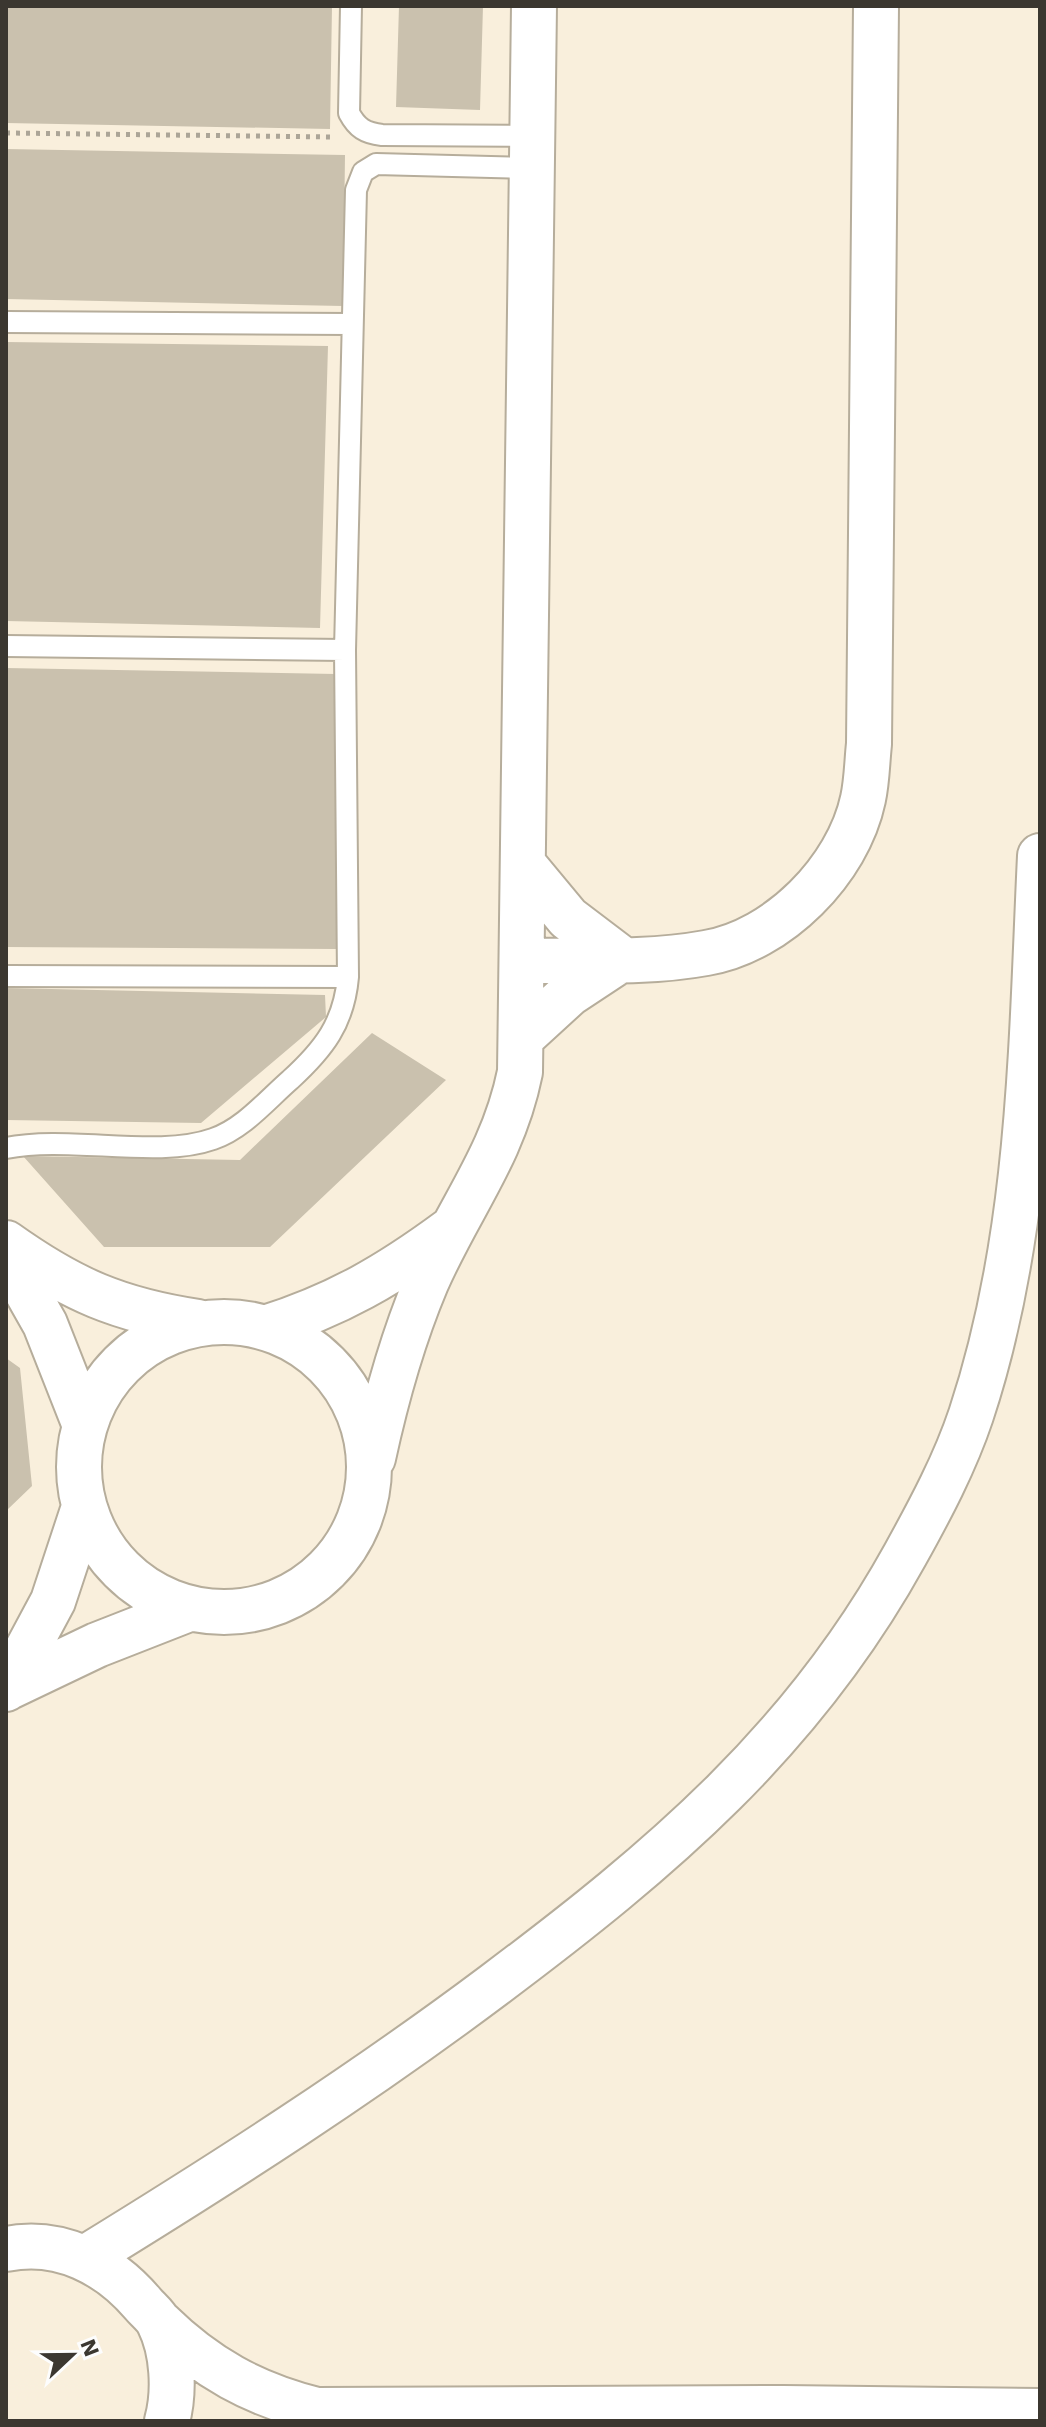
<svg xmlns="http://www.w3.org/2000/svg" width="1046" height="2427" font-family="'Work Sans',sans-serif">
<style>
.building{fill:#cac1ae}
.lines{fill:none;stroke-linecap:round;stroke-linejoin:round}
.lane-casing{stroke:#b6ad9b;stroke-width:24}
.secondary-casing{stroke:#b6ad9b;stroke-width:48}
.highway-casing{stroke:#b6ad9b;stroke-width:48}
.path{stroke:#aca597;stroke-width:5;stroke-dasharray:4 6;stroke-linecap:butt}
.lane{stroke:#fff;stroke-width:20}
.secondary{stroke:#fff;stroke-width:44}
.highway{stroke:#fff;stroke-width:44}
</style>
<rect width="100%" height="100%" fill="#f9efdc"/>
<path class="building" d="M 6,6 L 332,6 L 330,129 L 6,123 Z
M 399,6 L 483,6 L 480,110 L 396,107 Z
M 6,149 L 345,155 L 343,306 L 6,299 Z
M 6,342 L 328,346 L 320,628 L 6,621 Z
M 6,668 L 336,674 L 336,949 L 6,947 Z
M 6,988 L 325,995 L 326,1017 L 201,1123 L 6,1120 Z
M 372,1033 L 446,1080 L 270,1247 L 104,1247 L 23,1156 L 240,1160 Z
M 6,1358 L 20,1368 L 32,1486 L 6,1511 Z"/>
<g class="lines">
<g class="lane-casing">
<path id="lane" d="M 351,6 L 349,113 C 357,128 365,133 382,135 L 532,136
M 6,322 L 351,324
M 6,646 L 345,650
M 6,976 L 348,977
M 6,1148 C 69,1135 157,1159 213,1139 C 243,1129 267,1100 290,1080 C 324,1049 344,1023 348,977 L 345,650 L 356,190 L 363,172 L 376,164 L 532,168"/>
</g>
<g class="secondary-casing">
<path id="secondary" d="M 523,961 C 583,960 646,964 706,953 C 778,941 848,870 863,799 C 867,781 867,762 869,744 L 876,6
M 522,1037 L 569,994 L 622,959 L 568,918 L 524,865
M 6,1243 C 72,1290 119,1310 198,1322
M 6,1255 L 45,1324 L 84,1423
M79 1467a145 145 0 1 1 290 0a145 145 0 1 1-290 0Z
M 265,1328 C 338,1305 389,1275 450,1230
M 373,1458 C 386,1398 402,1340 426,1283 C 459,1207 503,1156 520,1072 L 534,6
M 7,1688 L 97,1645 L 189,1609
M 6,1689 L 53,1601 L 84,1507
M 6,2249 C 60,2238 109,2264 143,2304 C 148,2310 156,2316 159,2323 C 173,2351 175,2392 167,2421
M 159,2322 C 206,2368 253,2394 317,2410 L 784,2408 L 1040,2411"/>
</g>
<g class="highway-casing">
<path id="highway" d="M 85,2258 C 225,2172 362,2084 494,1985 C 661,1860 803,1740 905,1555 C 930,1510 955,1463 971,1415 C 1031,1234 1031,1044 1040,856"/>
</g>
<path class="path" d="M 6,133 L 333,137"/>
<use href="#lane" class="lane"/>
<use href="#secondary" class="secondary"/>
<use href="#highway" class="highway"/>
</g>
<rect width="1046" height="2427" fill="none" stroke="#3b3730" stroke-width="16"/>
<g transform="translate(72 2355) rotate(68)" stroke="#fdfdfd" stroke-width="6" paint-order="stroke">
<path d="M0-6L14 30L0 20L-14 30Z" fill="#3b3730"/>
<text y="-12" font-size="22" font-weight="bold" text-anchor="middle" fill="#3b3730">N</text>
</g>
</svg>
